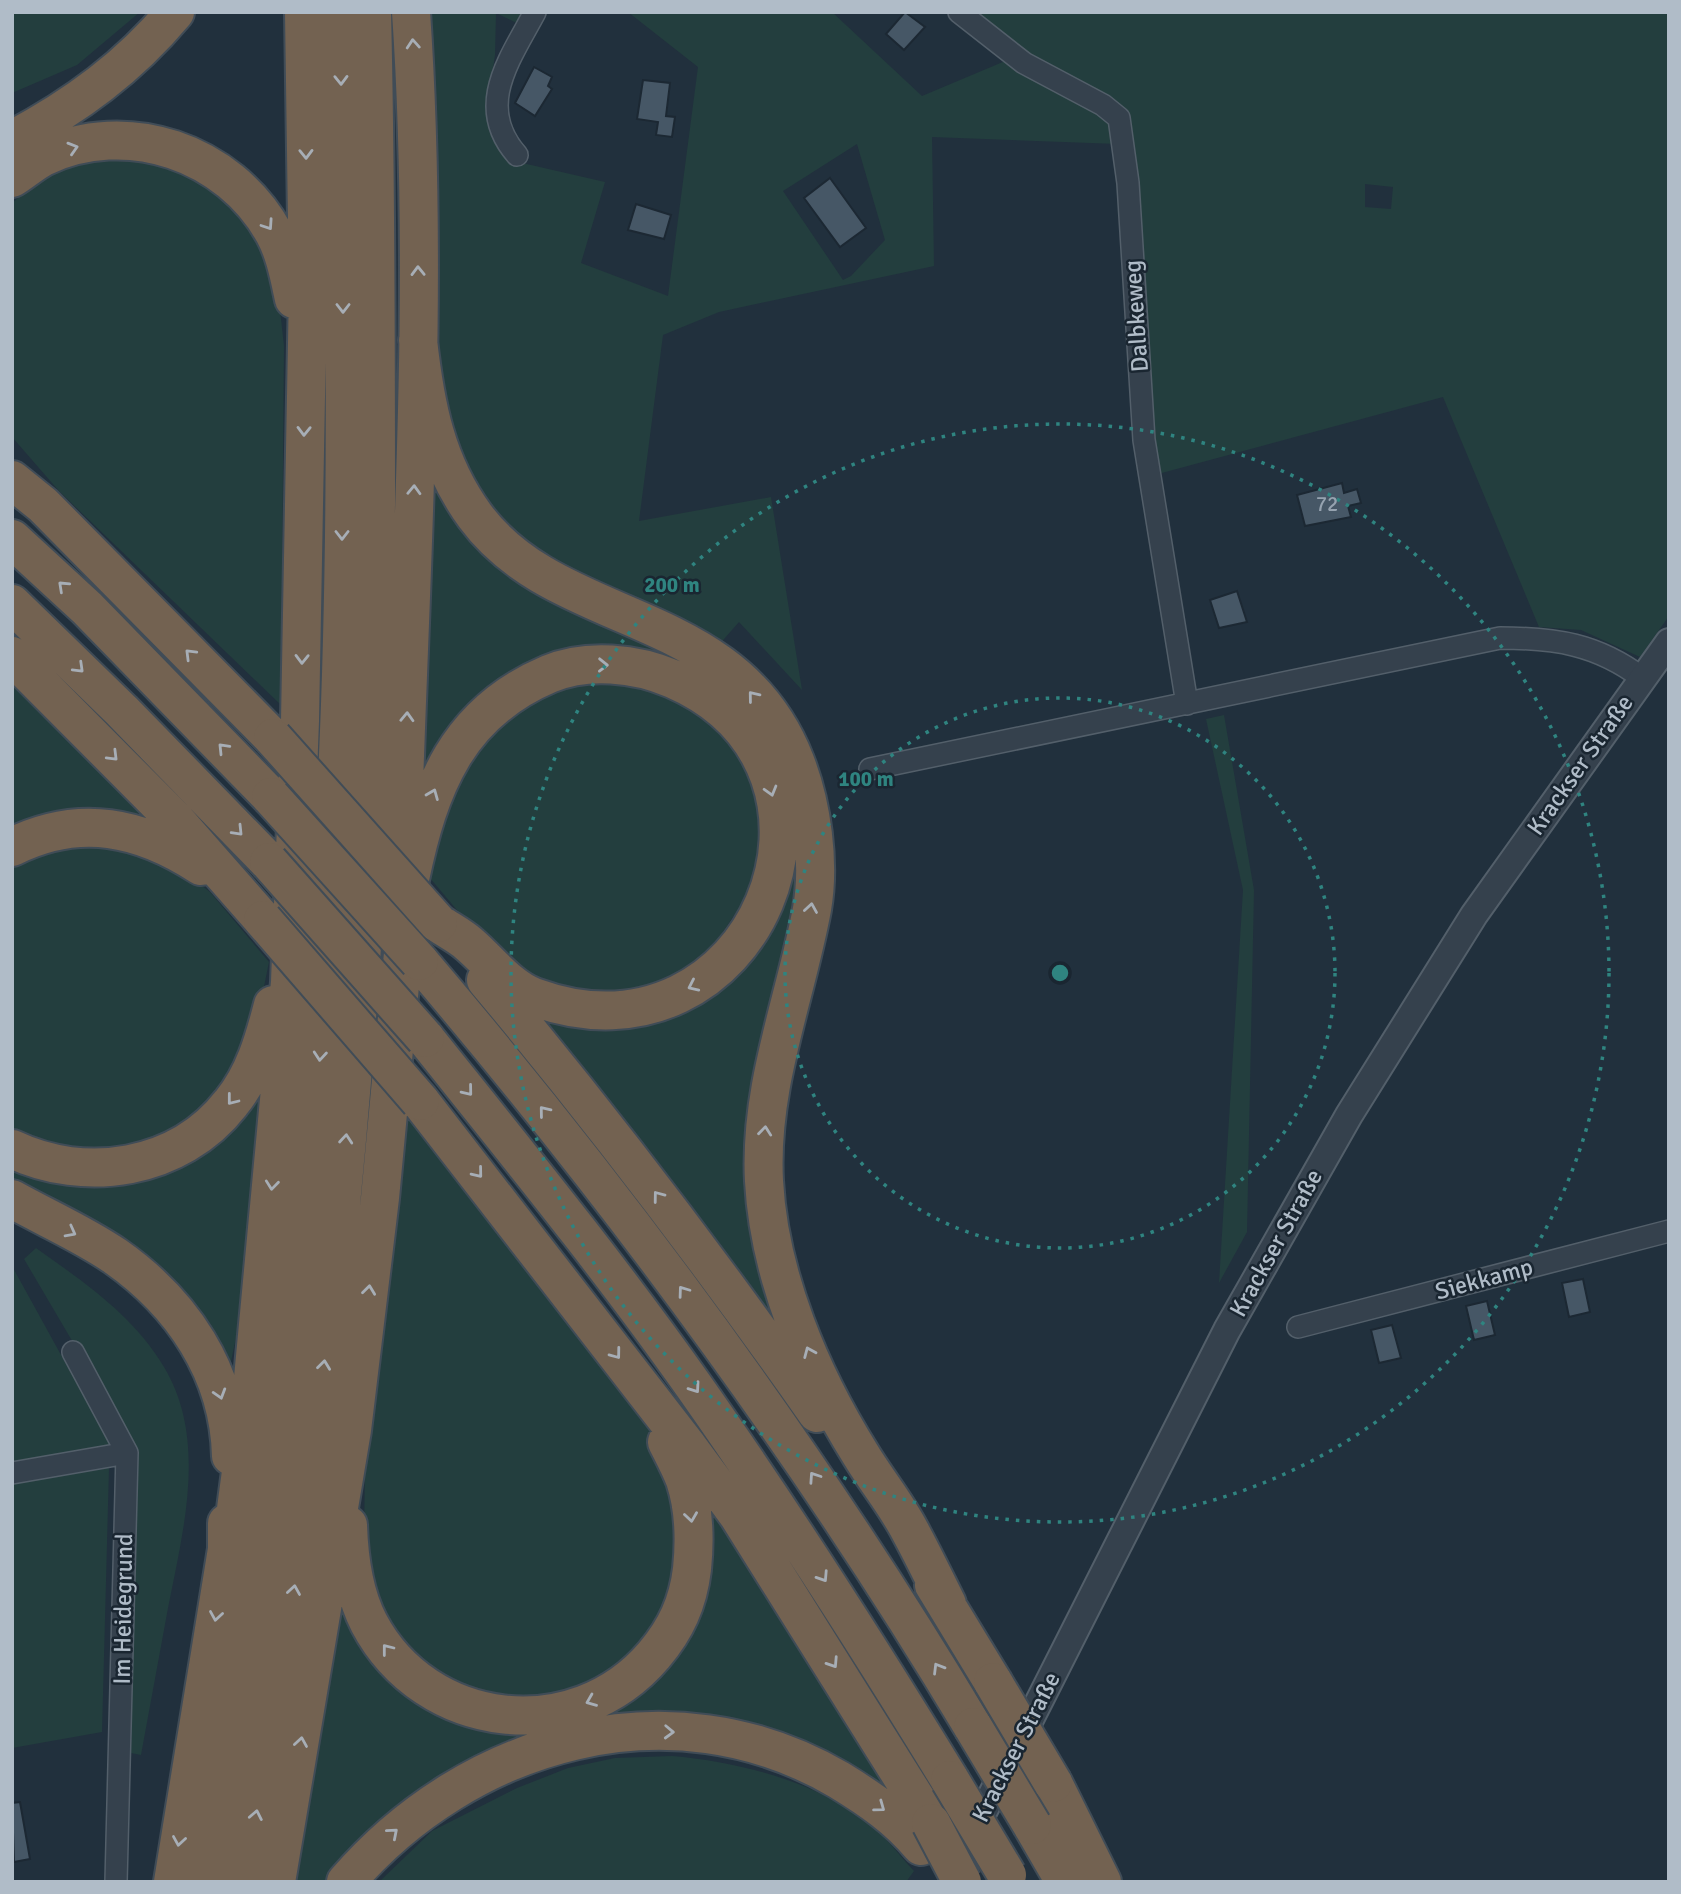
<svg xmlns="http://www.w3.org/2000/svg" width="1681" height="1894" font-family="Signika,sans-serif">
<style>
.green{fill:#233e3e;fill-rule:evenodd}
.building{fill:#465766;stroke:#1c2833;stroke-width:2}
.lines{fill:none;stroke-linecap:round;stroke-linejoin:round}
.minor-casing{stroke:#535f6a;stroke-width:24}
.tertiary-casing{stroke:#535f6a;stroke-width:30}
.motorway-casing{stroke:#404c57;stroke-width:42}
.minor{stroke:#35414d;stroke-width:21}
.tertiary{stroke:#35414d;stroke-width:26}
.motorway{stroke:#736251;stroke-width:38}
.motorway-bridge-casing{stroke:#404c57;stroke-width:42;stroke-linecap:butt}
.motorway-bridge{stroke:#736251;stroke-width:38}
.oneway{stroke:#a7aeb6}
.ring{fill:none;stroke:#2f8480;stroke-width:3.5;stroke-dasharray:3.5 7}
.labels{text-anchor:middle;stroke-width:5;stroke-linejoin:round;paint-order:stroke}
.number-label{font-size:21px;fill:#96a3b0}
.street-label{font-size:24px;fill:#b0bcc8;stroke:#1a2631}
.centre{fill:#2f8480;stroke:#1a2631;stroke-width:3.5}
.ring-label{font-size:21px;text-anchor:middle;font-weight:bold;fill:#2f8480;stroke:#1a2631;stroke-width:5;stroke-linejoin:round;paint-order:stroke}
</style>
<rect width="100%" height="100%" fill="#21303d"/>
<path class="green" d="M 12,12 L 140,12 L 77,65 L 12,93 Z
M 425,12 L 528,12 L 521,25 L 496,13 L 495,55 L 487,108 L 492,135 L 500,149 L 518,162 L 605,182 L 581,263 L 668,296 L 698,67 L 628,12 L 832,12 L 922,96 L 1010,59 L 1113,121 L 1118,144 L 932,137 L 934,266 L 719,312 L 663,335 L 639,521 L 771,497 L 802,690 L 739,622 L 717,647 L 548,565 L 500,526 L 438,414 ZM 857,144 L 885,240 L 851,276 L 843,280 L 783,191 Z
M 969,12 L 1669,12 L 1669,616 L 1640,657 L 1581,630 L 1539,627 L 1443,397 L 1158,474 L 1150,428 L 1122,107 L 1037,63 ZM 1365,184 L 1393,187 L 1391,209 L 1365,207 Z
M 89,158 L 129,160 L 175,168 L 225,200 L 260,237 L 277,283 L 284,346 L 281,705 L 59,491 L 12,437 L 12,203 L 38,181 Z
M 427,471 L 455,522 L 500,564 L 729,682 L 581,655 L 418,800 Z
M 12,678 L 142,813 L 12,831 Z
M 625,681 L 662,688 L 737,745 L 757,782 L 764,862 L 705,971 L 632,995 L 560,987 L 512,965 L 462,916 L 424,871 L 466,756 L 534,695 L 572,684 Z
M 1224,715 L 1254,890 L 1247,1232 L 1219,1283 L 1243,890 L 1206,719 Z
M 796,823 L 797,887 L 784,970 L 761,1058 L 786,1343 L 533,1008 L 670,1011 Z
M 79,842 L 167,859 L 210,892 L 269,962 L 257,1021 L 239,1065 L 183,1130 L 107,1156 L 12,1135 L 12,863 Z
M 268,1081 L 245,1295 L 228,1376 L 12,1183 L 12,1164 L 85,1185 Z
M 407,1116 L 588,1341 L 624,1389 L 652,1434 L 681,1529 L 667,1614 L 613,1681 L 514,1705 L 464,1692 L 419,1664 L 382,1620 L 364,1542 L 365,1464 Z
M 36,1248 C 84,1282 134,1316 164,1367 C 208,1440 183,1531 168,1608 C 159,1657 150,1706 141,1755 L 131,1753 L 135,1448 L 24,1259 Z
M 12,1266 L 109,1442 L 109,1448 L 12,1464 Z
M 109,1468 L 102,1732 L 12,1748 L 12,1484 Z
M 700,1491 L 910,1813 L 880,1788 L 587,1726 L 330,1882 L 291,1882 L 341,1579 L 459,1721 L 643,1690 Z
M 672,1756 C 739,1762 816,1781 870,1824 C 886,1837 900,1856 914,1871 L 906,1882 L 379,1882 L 432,1831 L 517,1788 L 568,1768 L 615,1758 Z"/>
<path class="building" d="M 905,12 L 925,27 L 904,50 L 886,34 Z
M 534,67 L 552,77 L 548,86 L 552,89 L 535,116 L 515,103 Z
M 643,80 L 670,83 L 666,116 L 675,117 L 672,137 L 656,135 L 658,122 L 637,119 Z
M 830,178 L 866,228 L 840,247 L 804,198 Z
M 636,204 L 671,215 L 664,239 L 628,230 Z
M 1342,483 L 1344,493 L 1357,489 L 1361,503 L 1348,506 L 1351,517 L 1305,526 L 1297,495 Z
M 1237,591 L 1247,622 L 1219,628 L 1210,600 Z
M 1583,1279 L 1590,1312 L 1569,1317 L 1562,1283 Z
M 1487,1301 L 1495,1335 L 1474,1340 L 1466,1306 Z
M 1392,1325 L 1401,1358 L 1379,1363 L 1371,1330 Z
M 20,1802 L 30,1859 L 14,1862 L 12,1803 Z"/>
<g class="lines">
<g class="minor-casing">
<path id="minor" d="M 959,12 L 1024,63 L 1103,105 L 1119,118 L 1128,183 L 1144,440 L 1187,704
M 517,155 C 474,106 510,59 535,12
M 870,769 L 1500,638 C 1555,638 1597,644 1642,678
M 1298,1327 L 1669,1231
M 73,1352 L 127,1453 L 116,1882
M 12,1473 L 127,1453"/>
</g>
<g class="tertiary-casing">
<path id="tertiary" d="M 971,1836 L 1227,1330 L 1349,1115 L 1474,915 L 1669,642"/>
</g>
<g class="motorway-casing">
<path id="motorway" d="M 12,140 C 76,106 129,67 175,12
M 12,178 C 22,172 32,163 43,157 C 127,117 229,152 274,233 C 285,253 289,276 294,299
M 418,340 C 425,404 436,463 475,516 C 559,630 734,604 795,761 C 812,804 820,863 812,909 C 795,1000 759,1086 764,1181 C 769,1276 811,1375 861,1455 C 876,1480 896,1504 910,1531 C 923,1555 935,1580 947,1604
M 12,480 L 43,505 L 273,738
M 12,539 L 87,608 L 271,797
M 12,604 L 122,711 L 269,862
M 12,656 L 177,822 L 263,920
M 402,846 C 410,569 430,289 411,12
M 12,847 C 80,813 141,827 201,866
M 419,961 C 624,1202 811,1456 973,1727
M 486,980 C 603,1120 713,1265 817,1413
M 425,1038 C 516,1152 609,1266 693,1385 C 784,1514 868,1646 950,1780
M 420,1101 L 688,1447 L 738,1515 L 931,1823
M 12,1149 C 85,1184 179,1170 231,1103 C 254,1075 264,1040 273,1005
M 12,1199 C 46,1218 83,1234 115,1256 C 182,1303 229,1372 231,1456
M 348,1525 C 349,1557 354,1594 369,1623 C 426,1731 575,1748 654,1655 C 676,1629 688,1603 692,1569 C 695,1540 694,1508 685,1480 C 680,1467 673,1454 667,1442
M 227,1549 L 234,1524 L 252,1389 L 290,982 L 300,721 L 308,289 L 304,12
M 934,1585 L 993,1682
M 1053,1783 L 1102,1882
M 1032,1825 L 1065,1882
M 173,1882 L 227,1549 L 227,1523
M 205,1882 C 280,1518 321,1147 337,777 C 349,523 345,267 339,12
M 243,1882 C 313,1530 351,1172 370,814 C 376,711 375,607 376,503 C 376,339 376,176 372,12
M 276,1882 L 352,1430 L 380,1198 L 410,879 C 429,787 457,713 549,674 C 587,658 636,663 673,679 C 880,769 756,1078 534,997 C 509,988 489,961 469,944 C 460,936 448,930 438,923
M 346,1882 C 468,1740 670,1681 839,1780 C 870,1799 898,1818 921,1846"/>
</g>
<use href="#minor" class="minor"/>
<use href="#tertiary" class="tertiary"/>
<use href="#motorway" class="motorway"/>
<g class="motorway-bridge-casing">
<path id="motorway-bridge" d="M 273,738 L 438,923
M 271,797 L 419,961
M 269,862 L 425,1038
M 263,920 L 420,1101
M 993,1682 L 1053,1783
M 973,1727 L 1032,1825
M 950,1780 L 1007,1875
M 931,1823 L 962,1882"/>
</g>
<use href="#motorway-bridge" class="motorway-bridge"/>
</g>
<defs><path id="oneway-chevron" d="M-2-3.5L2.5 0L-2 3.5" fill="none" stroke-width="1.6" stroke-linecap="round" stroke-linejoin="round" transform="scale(1.75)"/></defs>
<g class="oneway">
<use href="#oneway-chevron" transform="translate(413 44) rotate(-94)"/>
<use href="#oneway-chevron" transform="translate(341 80) rotate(89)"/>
<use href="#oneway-chevron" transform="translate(73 148) rotate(-17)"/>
<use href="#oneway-chevron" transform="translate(306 154) rotate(89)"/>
<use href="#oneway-chevron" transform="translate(268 225) rotate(56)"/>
<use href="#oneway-chevron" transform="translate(418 271) rotate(-91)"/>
<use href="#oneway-chevron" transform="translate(343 308) rotate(90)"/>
<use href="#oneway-chevron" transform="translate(304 431) rotate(91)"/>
<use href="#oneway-chevron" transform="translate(414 490) rotate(-88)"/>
<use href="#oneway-chevron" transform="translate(342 535) rotate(90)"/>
<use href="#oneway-chevron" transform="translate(63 586) rotate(-137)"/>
<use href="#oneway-chevron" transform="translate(190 654) rotate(-135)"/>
<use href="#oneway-chevron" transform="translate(302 659) rotate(91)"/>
<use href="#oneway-chevron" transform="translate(603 665) rotate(1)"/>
<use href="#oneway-chevron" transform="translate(79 668) rotate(44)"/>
<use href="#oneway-chevron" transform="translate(753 696) rotate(-129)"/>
<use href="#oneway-chevron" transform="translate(407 717) rotate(-88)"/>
<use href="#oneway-chevron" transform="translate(223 748) rotate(-134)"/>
<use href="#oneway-chevron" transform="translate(113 756) rotate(45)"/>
<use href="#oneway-chevron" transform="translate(771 791) rotate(74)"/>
<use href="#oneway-chevron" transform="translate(433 794) rotate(-68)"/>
<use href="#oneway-chevron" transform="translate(238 831) rotate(46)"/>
<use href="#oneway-chevron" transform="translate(811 908) rotate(-81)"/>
<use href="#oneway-chevron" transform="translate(693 986) rotate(155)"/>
<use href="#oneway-chevron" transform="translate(320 1056) rotate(95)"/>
<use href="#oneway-chevron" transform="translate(468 1091) rotate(51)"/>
<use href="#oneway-chevron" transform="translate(232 1100) rotate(128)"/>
<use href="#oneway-chevron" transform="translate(544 1111) rotate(-129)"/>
<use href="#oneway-chevron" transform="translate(765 1131) rotate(-84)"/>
<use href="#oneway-chevron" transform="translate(346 1139) rotate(-85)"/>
<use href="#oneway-chevron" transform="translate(478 1173) rotate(51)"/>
<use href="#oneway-chevron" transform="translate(272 1185) rotate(96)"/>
<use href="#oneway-chevron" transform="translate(658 1196) rotate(-127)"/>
<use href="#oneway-chevron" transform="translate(71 1232) rotate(28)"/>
<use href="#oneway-chevron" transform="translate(369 1290) rotate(-83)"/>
<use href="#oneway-chevron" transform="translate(683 1291) rotate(-126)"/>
<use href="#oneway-chevron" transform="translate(809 1352) rotate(-113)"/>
<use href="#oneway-chevron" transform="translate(616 1354) rotate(53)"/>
<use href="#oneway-chevron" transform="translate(324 1365) rotate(-83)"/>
<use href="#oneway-chevron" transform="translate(695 1388) rotate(55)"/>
<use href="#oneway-chevron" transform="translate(220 1394) rotate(73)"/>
<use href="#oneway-chevron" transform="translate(814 1477) rotate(-124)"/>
<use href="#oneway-chevron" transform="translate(691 1517) rotate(82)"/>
<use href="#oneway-chevron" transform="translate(823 1577) rotate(57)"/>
<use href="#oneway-chevron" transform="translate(294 1590) rotate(-81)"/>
<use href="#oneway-chevron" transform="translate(216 1616) rotate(99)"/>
<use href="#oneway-chevron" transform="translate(387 1649) rotate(-128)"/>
<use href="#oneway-chevron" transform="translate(833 1663) rotate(57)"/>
<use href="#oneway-chevron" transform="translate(938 1668) rotate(-121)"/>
<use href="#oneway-chevron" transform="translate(591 1701) rotate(158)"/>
<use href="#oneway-chevron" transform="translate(669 1732) rotate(2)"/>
<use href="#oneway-chevron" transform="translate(301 1742) rotate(-81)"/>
<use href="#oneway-chevron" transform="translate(880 1807) rotate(36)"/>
<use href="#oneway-chevron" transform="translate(256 1815) rotate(-79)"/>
<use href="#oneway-chevron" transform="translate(393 1833) rotate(-41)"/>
<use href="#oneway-chevron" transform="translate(179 1841) rotate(99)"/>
</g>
<g class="ring">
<circle cx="1060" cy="973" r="275"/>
<circle cx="1060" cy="973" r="549"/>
</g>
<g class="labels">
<g class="number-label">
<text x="1327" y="511">72</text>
</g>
<g class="street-label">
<text transform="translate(1136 316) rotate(-94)" y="8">Dalbkeweg</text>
<text transform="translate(1580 765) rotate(-55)" y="8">Krackser Straße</text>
<text transform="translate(1276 1243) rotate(-61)" y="8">Krackser Straße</text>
<text transform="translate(1484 1279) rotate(-15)" y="8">Siekkamp</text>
<text transform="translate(123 1609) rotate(-89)" y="8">Im Heidegrund</text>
<text transform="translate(1016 1747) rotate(-63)" y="8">Krackser Straße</text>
</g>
</g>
<circle cx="1060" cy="973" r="10" class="centre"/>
<g class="ring-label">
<text x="672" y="592">200 m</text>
<text x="866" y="786">100 m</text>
</g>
<rect width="1681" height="1894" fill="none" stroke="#b0bcc8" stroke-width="28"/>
</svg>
